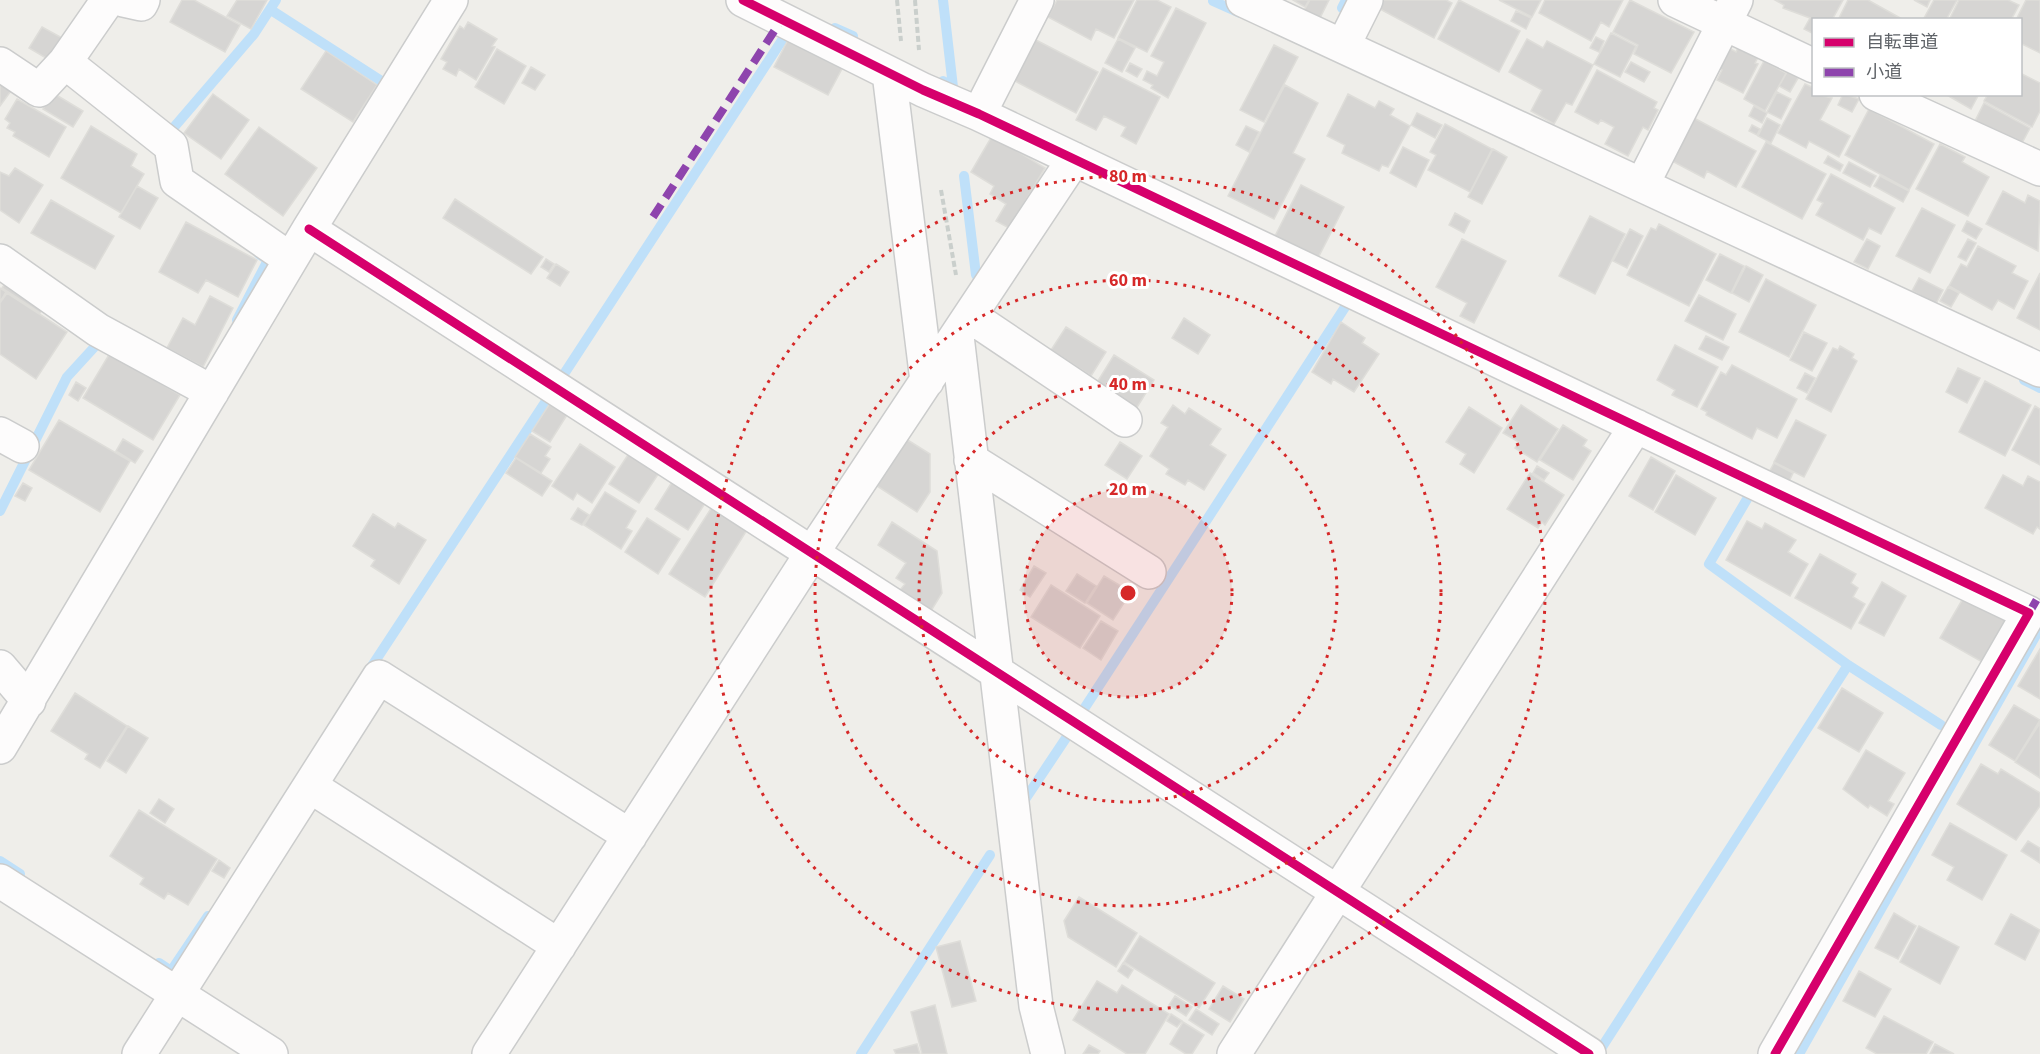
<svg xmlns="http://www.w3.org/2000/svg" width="2040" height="1054" font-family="'Source Sans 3','Noto Sans JP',sans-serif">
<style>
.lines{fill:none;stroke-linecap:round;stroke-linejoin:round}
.stream{stroke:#bfe0f9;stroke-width:10}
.building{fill:#d6d5d3;stroke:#deddd9;stroke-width:1.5}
.minor-casing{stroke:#cbcccc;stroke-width:36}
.path{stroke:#cacfcc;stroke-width:4;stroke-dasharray:6 3;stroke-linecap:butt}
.minor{stroke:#fdfcfc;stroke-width:33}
.quiet{stroke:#8e44ad;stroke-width:8;stroke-dasharray:15 8;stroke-linecap:butt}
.cycleway-casing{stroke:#fff;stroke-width:13}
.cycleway{stroke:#d6006c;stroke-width:9}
.ring{fill:none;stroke:#d62828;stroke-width:3;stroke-dasharray:3 6}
.centre{fill:#d62828;stroke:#fff;stroke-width:3}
.ring-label{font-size:18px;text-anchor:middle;font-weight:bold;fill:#d62828;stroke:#fff;stroke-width:6;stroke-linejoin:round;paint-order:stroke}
</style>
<rect width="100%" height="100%" fill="#efeeea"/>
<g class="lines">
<path class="stream" d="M 1213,1 L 1240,13
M 1342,8 L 1346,0
M 271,10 L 386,84
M 835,28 L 853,36
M 943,81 L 953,87 L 943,0
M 175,126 L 254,34 L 276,0
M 964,176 L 976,275
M 237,320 L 268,260 L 259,254
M 564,374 L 788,31
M 2024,380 L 2040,388
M 0,511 L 67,377 L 99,342 L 105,346
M 1848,665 L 1941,725
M 368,672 L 548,398
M 1082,712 L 1349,301
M 1022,804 L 1070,732
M 0,861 L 20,874
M 159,963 L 171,971 L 208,916
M 1602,1047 L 1848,665 L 1709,564 L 1750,494 L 1742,491
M 861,1054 L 990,855
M 1799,1054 L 2040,628"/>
</g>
<path class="building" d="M 182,0 L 194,0 L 240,25 L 225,52 L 170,22 Z
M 237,0 L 267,0 L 251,29 L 227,16 Z
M 1057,0 L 1134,0 L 1114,38 L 1096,29 L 1091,40 L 1048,17 Z
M 1137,0 L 1157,0 L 1171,7 L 1147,52 L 1118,38 Z
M 1293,0 L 1309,0 L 1305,7 Z
M 1310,0 L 1329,0 L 1318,22 L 1302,14 Z
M 1383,0 L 1446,0 L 1452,3 L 1434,38 L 1378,8 Z
M 1459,0 L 1520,31 L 1499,72 L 1438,39 Z
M 1499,0 L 1541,0 L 1532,17 Z
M 1545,0 L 1623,0 L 1609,27 L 1601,22 L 1591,41 L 1539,13 Z
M 1630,0 L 1694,32 L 1671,73 L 1634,54 L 1638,45 L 1613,32 Z
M 1775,0 L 1843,0 L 1832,20 L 1814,20 L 1814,34 L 1804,29 L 1810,18 L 1783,8 L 1784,5 Z
M 1848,0 L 1868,0 L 1904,20 L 1838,20 Z
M 1914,0 L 1930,0 L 1927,7 Z
M 1934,0 L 1957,0 L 1946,20 L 1924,18 Z
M 1959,0 L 2008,0 L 2019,5 L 2011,20 L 1952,20 L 1950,18 Z
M 2026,0 L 2040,0 L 2040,53 L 2020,43 L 2020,20 L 2016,20 Z
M 1176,8 L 1206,23 L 1168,98 L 1151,88 L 1153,85 L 1143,80 L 1147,71 L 1157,76 L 1164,62 L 1151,56 Z
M 1516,11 L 1531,18 L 1526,29 L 1511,21 Z
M 468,22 L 497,39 L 492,46 L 495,47 L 476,80 L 459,69 L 456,76 L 443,69 L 447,62 L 441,59 L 460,26 L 464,29 Z
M 42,27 L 64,39 L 51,61 L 29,48 Z
M 1611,33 L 1636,46 L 1620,77 L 1594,64 Z
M 790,36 L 844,65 L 828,95 L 774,67 Z
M 1596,37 L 1604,41 L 1599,52 L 1590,48 Z
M 1034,39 L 1098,72 L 1076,113 L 1013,80 Z
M 1118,39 L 1135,48 L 1122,72 L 1105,63 Z
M 1527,39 L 1543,48 L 1547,41 L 1593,65 L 1572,105 L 1566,103 L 1554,124 L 1531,111 L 1542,90 L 1509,72 Z
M 1740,43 L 1760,54 L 1755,63 L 1758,64 L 1743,93 L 1717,80 L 1722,70 L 1719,68 L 1729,48 L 1736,52 Z
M 1274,45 L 1298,57 L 1264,122 L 1240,110 Z
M 497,49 L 526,66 L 504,104 L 475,87 Z
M 326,51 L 377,85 L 353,122 L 301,89 Z
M 1764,61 L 1786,73 L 1765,111 L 1744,99 Z
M 1631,62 L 1650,72 L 1644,82 L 1625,72 Z
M 1130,63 L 1142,69 L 1137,77 L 1126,71 Z
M 531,67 L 545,75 L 535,90 L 522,83 Z
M 1790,67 L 1801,73 L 1790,92 L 1779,86 Z
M 1103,68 L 1160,97 L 1136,144 L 1121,136 L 1126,127 L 1104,116 L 1096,130 L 1076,120 Z
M 1597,70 L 1657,102 L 1654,108 L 1658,110 L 1648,130 L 1643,127 L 1628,156 L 1605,144 L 1614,127 L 1601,120 L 1598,124 L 1575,112 Z
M 2020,73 L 2040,83 L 2040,111 L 2032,127 L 1984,101 L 1988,94 L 2020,94 Z
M 0,83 L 11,91 L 0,106 Z
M 1805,84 L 1814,88 L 1814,94 L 1832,98 L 1820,120 L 1850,136 L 1839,157 L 1809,141 L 1806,148 L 1778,133 Z
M 1285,85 L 1318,103 L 1293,153 L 1305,159 L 1274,219 L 1228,196 Z
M 1777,92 L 1791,99 L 1781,119 L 1767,112 Z
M 53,93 L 83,111 L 73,127 L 43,109 Z
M 213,94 L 249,120 L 221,159 L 184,133 Z
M 1348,94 L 1375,108 L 1379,101 L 1394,109 L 1390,115 L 1410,126 L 1388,167 L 1382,165 L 1379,171 L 1342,153 L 1345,145 L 1327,136 Z
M 1843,94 L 1859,99 L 1852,112 L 1838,105 Z
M 1945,94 L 1979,94 L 1971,109 Z
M 17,99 L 66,127 L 49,157 L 13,136 L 15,132 L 7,128 L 10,123 L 5,119 Z
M 1984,103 L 2030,128 L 2021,145 L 1975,121 Z
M 1754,106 L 1767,113 L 1762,123 L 1749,116 Z
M 1869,109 L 1934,144 L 1909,190 L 1845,155 Z
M 1417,113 L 1442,125 L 1435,138 L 1411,125 Z
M 1692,117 L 1756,151 L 1736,187 L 1707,171 L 1704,178 L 1670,160 Z
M 1767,118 L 1780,125 L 1771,143 L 1758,136 Z
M 1445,124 L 1492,149 L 1470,192 L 1428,170 L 1436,155 L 1430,152 Z
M 1752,125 L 1760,129 L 1757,135 L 1749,131 Z
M 91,126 L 137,154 L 131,166 L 144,174 L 121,213 L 61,178 Z
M 1246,126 L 1259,132 L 1249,152 L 1236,145 Z
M 259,127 L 317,168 L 283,216 L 225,174 Z
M 992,136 L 1045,168 L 1009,228 L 996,221 L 1006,204 L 990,194 L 994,186 L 971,172 Z
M 1766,142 L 1826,174 L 1802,219 L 1742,187 Z
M 1940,144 L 1965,157 L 1962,162 L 1989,177 L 1968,216 L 1916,189 Z
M 1403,147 L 1429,160 L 1416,187 L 1390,173 Z
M 1493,149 L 1507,157 L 1482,204 L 1468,197 Z
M 1828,156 L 1843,165 L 1840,171 L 1824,163 Z
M 1849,162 L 1876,176 L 1870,187 L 1843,173 Z
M 15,168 L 43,185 L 19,223 L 0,210 L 0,172 L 9,176 Z
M 1831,174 L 1895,208 L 1881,234 L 1869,228 L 1863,240 L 1816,215 L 1823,203 L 1817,200 Z
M 1880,176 L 1909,191 L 1903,202 L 1874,186 Z
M 1301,185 L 1344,207 L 1317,260 L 1274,238 Z
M 137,186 L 158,198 L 140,229 L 119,217 Z
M 2003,191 L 2025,203 L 2028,195 L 2040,201 L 2038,251 L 1986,224 Z
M 455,199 L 543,257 L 531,274 L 443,218 Z
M 51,200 L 114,236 L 95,269 L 31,233 Z
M 1922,208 L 1955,225 L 1930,273 L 1896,256 Z
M 1455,213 L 1470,221 L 1464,233 L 1449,225 Z
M 1590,216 L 1625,234 L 1595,294 L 1559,276 Z
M 1967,221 L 1982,229 L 1976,239 L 1962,231 Z
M 186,222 L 257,260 L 238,297 L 206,280 L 198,293 L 159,272 Z
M 1659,224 L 1716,254 L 1689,306 L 1627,275 L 1651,228 L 1656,230 Z
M 1630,229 L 1643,236 L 1627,268 L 1613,261 Z
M 1462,239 L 1506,261 L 1474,323 L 1460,316 L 1467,303 L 1436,287 Z
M 1867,239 L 1880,246 L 1868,269 L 1854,262 Z
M 1968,239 L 1976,243 L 1966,261 L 1958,257 Z
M 1978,246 L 2016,266 L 2012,273 L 2028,281 L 2014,309 L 1998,300 L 1992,310 L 1949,286 L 1961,264 L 1967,267 Z
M 1720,254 L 1744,266 L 1731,293 L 1706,280 Z
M 546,259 L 554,264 L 549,272 L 541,267 Z
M 556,264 L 569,272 L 560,286 L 547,278 Z
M 1746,266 L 1763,275 L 1749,302 L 1732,293 Z
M 2040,273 L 2040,330 L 2017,318 Z
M 1919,278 L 1943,290 L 1936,304 L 1912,291 Z
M 8,279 L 46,304 L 40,313 L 2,288 Z
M 1766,279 L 1816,305 L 1789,357 L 1739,332 Z
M 1948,287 L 1959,293 L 1951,307 L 1940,301 Z
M 0,288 L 6,292 L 0,302 Z
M 7,293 L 67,332 L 36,379 L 0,354 L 0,303 Z
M 1699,295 L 1736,314 L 1723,340 L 1685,321 Z
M 210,296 L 233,308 L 203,367 L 167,348 L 183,318 L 195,325 Z
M 1184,318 L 1210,335 L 1198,354 L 1172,338 Z
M 1341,322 L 1365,338 L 1362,343 L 1379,354 L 1354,392 L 1333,379 L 1331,384 L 1312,372 Z
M 1066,327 L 1106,352 L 1091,376 L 1051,350 Z
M 1804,332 L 1827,343 L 1812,371 L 1790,360 Z
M 1706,336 L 1729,347 L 1722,360 L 1699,349 Z
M 1675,345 L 1718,367 L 1697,407 L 1672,395 L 1675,390 L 1657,380 Z
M 1840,346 L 1854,354 L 1852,358 L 1857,361 L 1831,412 L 1806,399 L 1833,348 L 1838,350 Z
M 110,353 L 180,395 L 153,440 L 83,398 Z
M 1114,355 L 1154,380 L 1136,409 L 1096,384 Z
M 1732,365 L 1797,399 L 1777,438 L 1757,428 L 1752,439 L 1706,415 L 1707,412 L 1701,409 L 1721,372 L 1726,375 Z
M 1958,368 L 1980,378 L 1967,403 L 1946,392 Z
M 1805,373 L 1815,378 L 1807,393 L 1797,388 Z
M 1985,381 L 2031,405 L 2005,456 L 1959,432 Z
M 76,382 L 86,388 L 78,401 L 69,395 Z
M 554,397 L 567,415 L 550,442 L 532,431 Z
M 1173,405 L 1185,414 L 1189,408 L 1221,429 L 1210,445 L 1226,455 L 1204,490 L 1188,480 L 1185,485 L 1166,474 L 1169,469 L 1150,456 L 1168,427 L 1161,423 Z
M 1521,405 L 1558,429 L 1537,462 L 1515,448 L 1519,442 L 1503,433 Z
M 2035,406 L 2040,409 L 2040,465 L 2012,450 Z
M 1469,407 L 1502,428 L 1474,473 L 1460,464 L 1466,454 L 1446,442 Z
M 59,420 L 130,461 L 100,512 L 29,470 Z
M 1796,420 L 1826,435 L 1804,477 L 1774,462 Z
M 1563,425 L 1587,440 L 1583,446 L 1591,451 L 1573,480 L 1540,460 Z
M 530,434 L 551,447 L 545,456 L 550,459 L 541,473 L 515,457 Z
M 123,439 L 143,451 L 135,463 L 116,451 Z
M 906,439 L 930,454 L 930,492 L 917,512 L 877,486 Z
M 1120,442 L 1142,456 L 1127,479 L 1105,465 Z
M 580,444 L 615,467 L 592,503 L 577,493 L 573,500 L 552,486 Z
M 631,450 L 661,470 L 639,503 L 609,484 Z
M 1651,457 L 1675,471 L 1653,510 L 1629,496 Z
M 516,458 L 552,481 L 542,496 L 506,473 Z
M 1774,463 L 1793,473 L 1786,488 L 1766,478 Z
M 1537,466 L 1549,473 L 1544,480 L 1533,473 Z
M 1530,473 L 1564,495 L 1545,525 L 1542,522 L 1538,528 L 1507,509 Z
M 1676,475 L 1716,498 L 1695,535 L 1655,512 Z
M 2003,475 L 2023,486 L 2028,476 L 2040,482 L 2040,529 L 2037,527 L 2033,534 L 1985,508 Z
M 672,482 L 709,497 L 688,530 L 655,509 Z
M 23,483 L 32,488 L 25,501 L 15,496 Z
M 605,492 L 636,511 L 626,528 L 632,531 L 621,549 L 584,525 Z
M 712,507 L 747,530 L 705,597 L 669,574 Z
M 578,508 L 589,515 L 582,525 L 571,519 Z
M 373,514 L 395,528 L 398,523 L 426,540 L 399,584 L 371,566 L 375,560 L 353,546 Z
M 647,518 L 680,539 L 658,574 L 625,552 Z
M 1747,521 L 1762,529 L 1765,523 L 1796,540 L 1788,552 L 1808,564 L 1790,596 L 1726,560 Z
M 892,522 L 937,551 L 942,593 L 931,611 L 900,590 L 905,584 L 896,578 L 906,563 L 878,545 Z
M 1820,554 L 1856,574 L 1851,583 L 1858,588 L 1853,597 L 1865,604 L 1851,629 L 1795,598 Z
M 1034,566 L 1046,573 L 1030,597 L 1020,590 Z
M 1077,574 L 1096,586 L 1085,603 L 1066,591 Z
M 1104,576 L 1131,592 L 1113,620 L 1087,603 Z
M 1882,582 L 1906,596 L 1884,636 L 1859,623 Z
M 1051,585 L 1100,616 L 1080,648 L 1031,617 Z
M 1965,595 L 2009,620 L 1984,663 L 1940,638 Z
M 1101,621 L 1118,631 L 1101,660 L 1083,648 Z
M 2040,649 L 2040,699 L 2018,686 Z
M 1842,688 L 1883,713 L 1859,752 L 1818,728 Z
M 75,693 L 127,726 L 100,768 L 85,759 L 88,754 L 51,731 Z
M 2014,705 L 2040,720 L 2015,761 L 1989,745 Z
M 2040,723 L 2040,778 L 2015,762 Z
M 128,726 L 148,738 L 126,773 L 107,761 Z
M 1866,750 L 1905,773 L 1888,801 L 1894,804 L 1887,816 L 1870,805 L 1868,808 L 1843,789 Z
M 1981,764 L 1998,774 L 2001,769 L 2040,793 L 2040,806 L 2016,840 L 1957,804 Z
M 159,799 L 174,809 L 165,823 L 150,813 Z
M 139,810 L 217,859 L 188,905 L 168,893 L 164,899 L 140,884 L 144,878 L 110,856 Z
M 1950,823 L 2007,855 L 1982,900 L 1947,880 L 1954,867 L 1932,855 Z
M 2028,841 L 2040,848 L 2040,863 L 2021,851 Z
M 219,860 L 230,868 L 224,878 L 212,871 Z
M 1079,897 L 1137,933 L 1116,967 L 1068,937 L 1064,921 Z
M 1894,913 L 1916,926 L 1898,959 L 1875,948 Z
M 2011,914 L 2040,930 L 2025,960 L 1995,944 Z
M 1919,926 L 1959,947 L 1940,984 L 1900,962 Z
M 1140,936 L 1215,983 L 1199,1008 L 1124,962 Z
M 960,941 L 976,1001 L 952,1007 L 936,947 Z
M 1123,963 L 1133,970 L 1128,978 L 1118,971 Z
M 1859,971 L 1891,989 L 1875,1017 L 1843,1001 Z
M 1097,981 L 1117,993 L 1122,985 L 1169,1014 L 1145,1054 L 1127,1054 L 1073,1020 Z
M 1223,986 L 1244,999 L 1230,1022 L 1209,1009 Z
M 1175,996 L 1192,1007 L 1186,1016 L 1169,1005 Z
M 935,1005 L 947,1054 L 922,1054 L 911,1012 Z
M 1196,1009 L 1219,1024 L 1212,1035 L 1189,1020 Z
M 1171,1014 L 1182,1021 L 1177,1027 L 1167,1021 Z
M 1884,1016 L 1933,1042 L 1926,1054 L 1877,1054 L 1866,1048 Z
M 1183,1022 L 1204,1035 L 1192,1054 L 1186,1054 L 1170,1044 Z
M 917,1044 L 920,1054 L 896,1054 L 894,1050 Z
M 1935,1044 L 1954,1054 L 1930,1054 Z
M 1089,1045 L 1100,1051 L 1098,1054 L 1083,1054 Z"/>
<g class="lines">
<g class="minor-casing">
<path id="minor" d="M 123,0 L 141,4 L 143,0
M 743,0 L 923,90 L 979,114 L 2029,613 L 1775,1054
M 1243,0 L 2040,370
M 1675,0 L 1814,66
M 1343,46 L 1366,0
M 65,62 L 108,0
M 0,64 L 39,90 L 65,62 L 171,146 L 177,181 L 290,259
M 889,73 L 927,381
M 1876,94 L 2040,169
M 979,114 L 1037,0
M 1642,185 L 1736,0
M 309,229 L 1589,1054
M 0,261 L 98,330 L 212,392
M 970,316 L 1125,420
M 957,336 L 1036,1006 L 1048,1054
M 0,434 L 22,446
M 971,460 L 1149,572
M 0,667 L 29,701
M 0,747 L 309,229 L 451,0
M 310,786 L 559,946
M 0,881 L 271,1054
M 139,1054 L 379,677 L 630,836
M 489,1054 L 812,553 L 1074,159
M 1234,1054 L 1636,426"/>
</g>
<path class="path" d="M 897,0 L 901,41
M 915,0 L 919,50
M 941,190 L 956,275"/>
<use href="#minor" class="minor"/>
<path class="quiet" d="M 653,217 L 782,19
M 2029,613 L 2040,594"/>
<g class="cycleway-casing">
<path id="cycleway" d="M 743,0 L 923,90 L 979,114 L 2029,613 L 1775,1054
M 309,229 L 1589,1054"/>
</g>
<use href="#cycleway" class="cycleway"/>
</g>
<circle cx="1128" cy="593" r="104" fill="#d62828" fill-opacity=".12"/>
<g class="ring">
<circle cx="1128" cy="593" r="104"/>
<circle cx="1128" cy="593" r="209"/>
<circle cx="1128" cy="593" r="313"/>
<circle cx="1128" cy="593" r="417"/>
</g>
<circle cx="1128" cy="593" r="9" class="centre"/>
<g class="ring-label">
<text x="1128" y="182">80 m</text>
<text x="1128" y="286">60 m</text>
<text x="1128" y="390">40 m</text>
<text x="1128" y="495">20 m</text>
</g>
<rect x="1812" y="18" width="210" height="78" fill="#ffffff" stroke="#bfc1c3" stroke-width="1.5"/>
<rect x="1824" y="38" width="30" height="9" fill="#d6006c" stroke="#bfc1c3" stroke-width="1.5"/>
<text x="1866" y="48" font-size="18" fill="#5f6368">自転車道</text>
<rect x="1824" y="68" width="30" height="9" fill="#8e44ad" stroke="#bfc1c3" stroke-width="1.5"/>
<text x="1866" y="78" font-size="18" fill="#5f6368">小道</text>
</svg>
